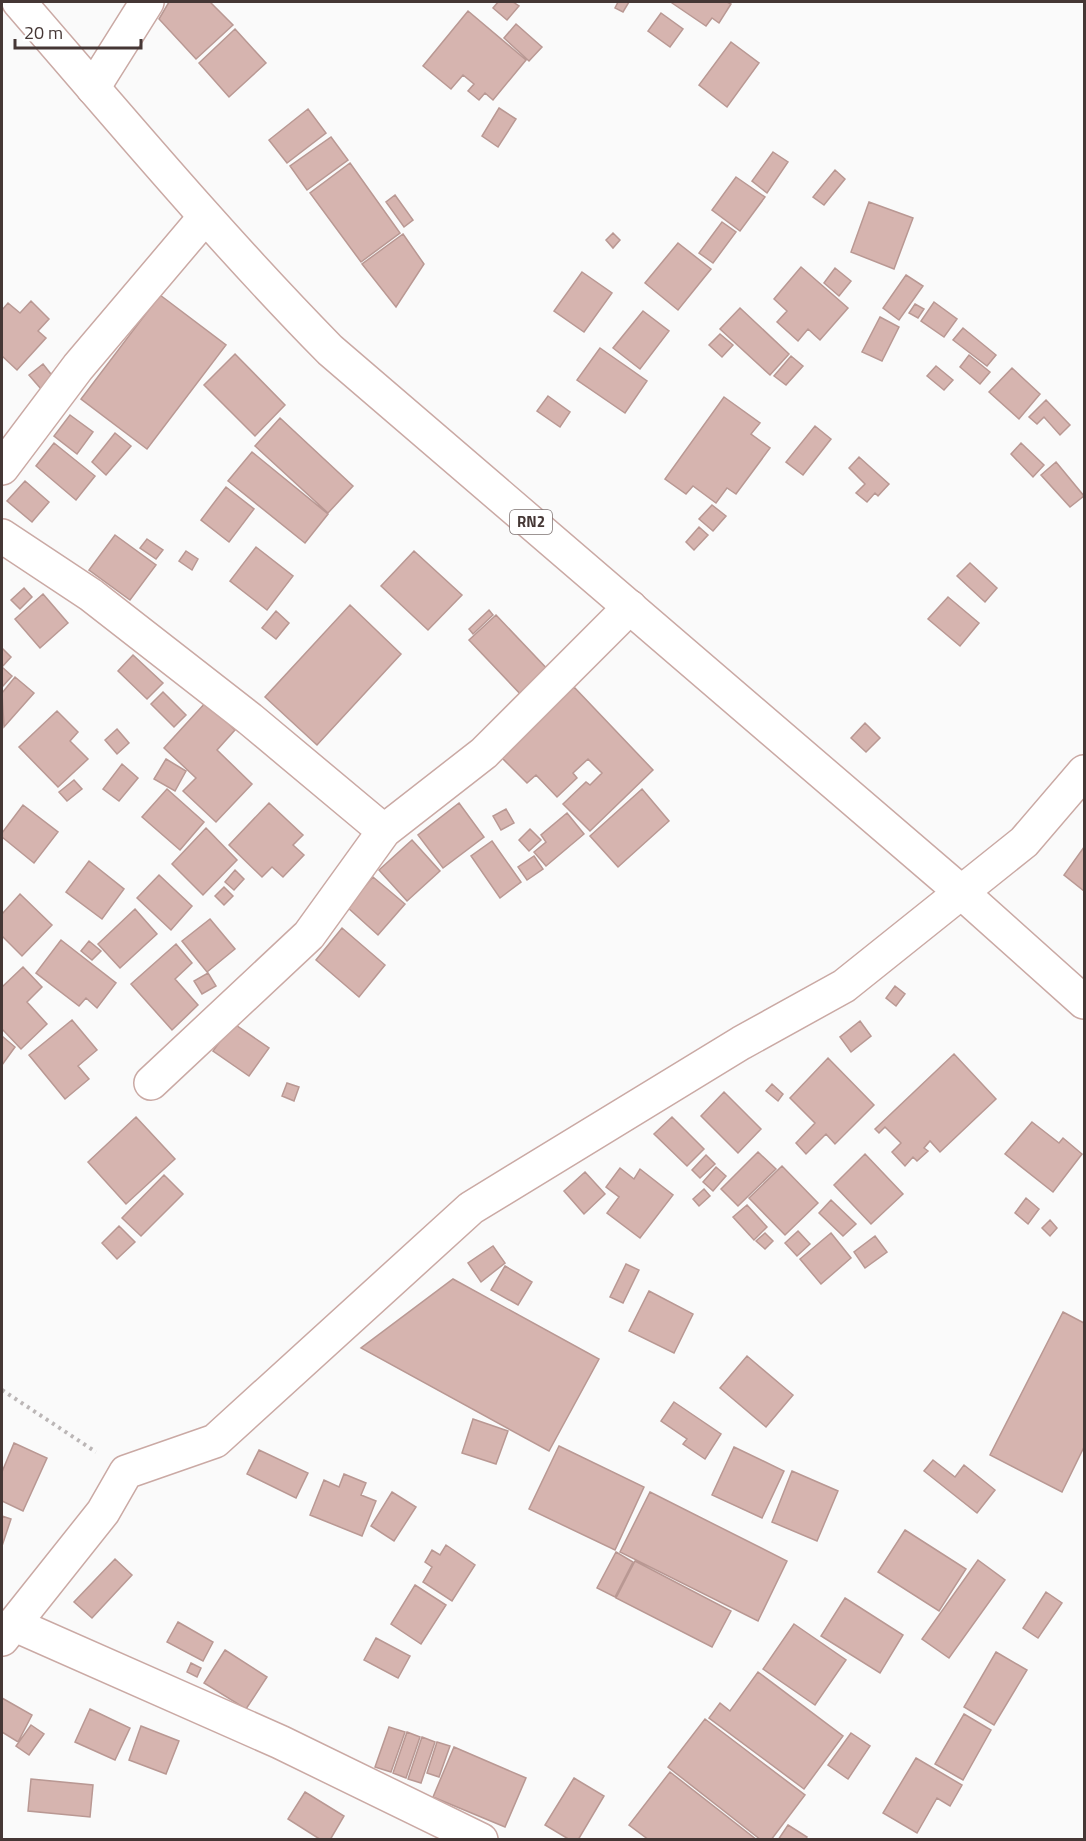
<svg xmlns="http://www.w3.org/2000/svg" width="1086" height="1841" font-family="'Titillium Web',sans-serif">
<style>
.building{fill:#d6b4af;stroke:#b99893;stroke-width:1.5}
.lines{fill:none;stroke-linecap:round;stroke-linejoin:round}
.minor-casing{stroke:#caa9a4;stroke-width:36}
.highway-casing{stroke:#caa9a4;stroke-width:36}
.path{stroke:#bbb6b6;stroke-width:4;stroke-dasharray:3 4.5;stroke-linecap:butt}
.minor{stroke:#fff;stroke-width:33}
.highway{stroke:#fff;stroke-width:33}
.labels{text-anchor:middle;stroke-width:4.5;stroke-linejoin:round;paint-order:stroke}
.shield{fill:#fff;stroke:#7d7372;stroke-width:1.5}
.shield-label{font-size:15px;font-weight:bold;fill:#453735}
</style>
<rect width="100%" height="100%" fill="#fafafa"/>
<path class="building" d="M 169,2 L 210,2 L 233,25 L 196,59 L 159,19 Z
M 498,2 L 513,2 L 519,6 L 507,20 L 493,8 Z
M 618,2 L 629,2 L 623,12 L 615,8 Z
M 673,2 L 727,2 L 731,4 L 719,23 L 712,18 L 706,26 L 672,3 Z
M 468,11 L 526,60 L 493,100 L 485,93 L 479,100 L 468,91 L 474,84 L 463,75 L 451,89 L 423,66 Z
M 661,13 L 683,29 L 670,47 L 648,31 Z
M 516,24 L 542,47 L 529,61 L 504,38 Z
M 235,29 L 266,63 L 229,97 L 199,63 Z
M 731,42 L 759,63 L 727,107 L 699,85 Z
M 499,108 L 516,119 L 498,147 L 482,136 Z
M 308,109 L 326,133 L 287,163 L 269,140 Z
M 331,137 L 348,160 L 307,190 L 290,166 Z
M 773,152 L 788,162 L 767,193 L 752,181 Z
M 350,163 L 400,233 L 361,262 L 310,193 Z
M 835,170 L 845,179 L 824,205 L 813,197 Z
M 736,177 L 765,197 L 740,231 L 712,210 Z
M 395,195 L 413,220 L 404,227 L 386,202 Z
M 869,202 L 913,218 L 894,269 L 851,252 Z
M 722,222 L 736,232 L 713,263 L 699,253 Z
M 613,233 L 620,240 L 613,248 L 606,240 Z
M 403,234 L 424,264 L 396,307 L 362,264 Z
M 678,243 L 711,269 L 678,310 L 645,283 Z
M 801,267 L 848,308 L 820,340 L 808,329 L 798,341 L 777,322 L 787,311 L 774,299 Z
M 835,268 L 851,281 L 839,296 L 824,283 Z
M 582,272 L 612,293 L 584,332 L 554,311 Z
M 906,275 L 923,286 L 899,320 L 883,308 Z
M 160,295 L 226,345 L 147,449 L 81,399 Z
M 31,301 L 49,319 L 38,331 L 46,338 L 17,370 L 2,356 L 2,310 L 8,303 L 20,313 Z
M 934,302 L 957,319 L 944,337 L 921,321 Z
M 915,304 L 924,309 L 918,318 L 909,313 Z
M 740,308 L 789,354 L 770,375 L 720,329 Z
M 643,311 L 669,331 L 640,369 L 613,348 Z
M 880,317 L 899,327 L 882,361 L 862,352 Z
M 963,328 L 996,355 L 987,366 L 953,340 Z
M 720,334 L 733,345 L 722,357 L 709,345 Z
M 600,348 L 647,381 L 625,413 L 577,380 Z
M 235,354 L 285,405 L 255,436 L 204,385 Z
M 969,355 L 990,372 L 980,384 L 960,367 Z
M 791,356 L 803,366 L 786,385 L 774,376 Z
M 43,364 L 54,378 L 41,389 L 29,375 Z
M 936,366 L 953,380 L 944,390 L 927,376 Z
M 1012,368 L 1040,394 L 1019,419 L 989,392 Z
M 548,396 L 570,412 L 560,427 L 537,411 Z
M 724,397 L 760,423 L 751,434 L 770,448 L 736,494 L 727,488 L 716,503 L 693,486 L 686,494 L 665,479 Z
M 1046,400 L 1070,425 L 1060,435 L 1044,417 L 1037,424 L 1029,417 Z
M 70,415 L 93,432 L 77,454 L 54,436 Z
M 280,418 L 353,486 L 328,513 L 255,446 Z
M 815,426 L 831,439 L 803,475 L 786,462 Z
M 115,433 L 131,446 L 106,475 L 92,462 Z
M 54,443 L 95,476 L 76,500 L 36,466 Z
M 1021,443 L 1044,465 L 1033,477 L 1011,454 Z
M 252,452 L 328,514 L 305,543 L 228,481 Z
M 859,457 L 889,484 L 878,496 L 875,493 L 867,502 L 856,493 L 865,484 L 849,468 Z
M 1056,462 L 1084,496 L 1070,507 L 1041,475 Z
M 25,481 L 49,502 L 32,522 L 7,501 Z
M 226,487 L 254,509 L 229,542 L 201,520 Z
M 712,505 L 726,516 L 713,531 L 699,519 Z
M 699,527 L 708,535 L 694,550 L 686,542 Z
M 115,535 L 156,565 L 130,600 L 89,570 Z
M 147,539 L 163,550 L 156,559 L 140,548 Z
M 256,547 L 293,576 L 267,610 L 230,581 Z
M 186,551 L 198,559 L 192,570 L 179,561 Z
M 414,551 L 462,595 L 428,630 L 381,586 Z
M 970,563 L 997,588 L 985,602 L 957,576 Z
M 24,588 L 32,597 L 20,609 L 11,600 Z
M 43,594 L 68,623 L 40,648 L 15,619 Z
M 948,597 L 979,623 L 960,646 L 928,619 Z
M 350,605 L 401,654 L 317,745 L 265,697 Z
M 489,610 L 493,615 L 473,634 L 469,629 Z
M 276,611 L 289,623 L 276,639 L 262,628 Z
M 496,615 L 552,674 L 525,699 L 469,640 Z
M 2,648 L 11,657 L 2,667 L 12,676 L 2,687 Z
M 133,655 L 163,683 L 147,699 L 118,671 Z
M 15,677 L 34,693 L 4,727 L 2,693 Z
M 574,687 L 653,770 L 590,831 L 563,804 L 586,782 L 590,785 L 602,773 L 588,759 L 573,773 L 577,778 L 557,797 L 536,775 L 527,783 L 502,758 Z
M 163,692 L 186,715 L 174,727 L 151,704 Z
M 206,702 L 235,730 L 217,750 L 252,784 L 216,822 L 183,791 L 196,778 L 164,748 Z
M 57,711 L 78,732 L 70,741 L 88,759 L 58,787 L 19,747 Z
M 865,723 L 880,738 L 866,752 L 851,738 Z
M 117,729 L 129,743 L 117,754 L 105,740 Z
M 166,759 L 186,771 L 175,791 L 154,779 Z
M 122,764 L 138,778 L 119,801 L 103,789 Z
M 74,780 L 82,789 L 67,801 L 59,792 Z
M 167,789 L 204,822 L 180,850 L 142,817 Z
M 642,789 L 669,821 L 618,867 L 590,836 Z
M 269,803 L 303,835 L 293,845 L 304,855 L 283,877 L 272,867 L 262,877 L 229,845 Z
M 459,803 L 484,837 L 443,868 L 418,835 Z
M 23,805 L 58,832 L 34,863 L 2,837 L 2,833 Z
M 506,809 L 514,823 L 501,830 L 493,816 Z
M 567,813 L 584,834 L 546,866 L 534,852 L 546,842 L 541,835 Z
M 206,828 L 237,860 L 203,895 L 172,864 Z
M 530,829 L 541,840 L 529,851 L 519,840 Z
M 412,840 L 440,871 L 407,901 L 379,870 Z
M 492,841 L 521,882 L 500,898 L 471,856 Z
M 1084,847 L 1084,891 L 1064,875 Z
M 534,856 L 543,869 L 527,880 L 518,867 Z
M 89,861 L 124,889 L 102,919 L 66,892 Z
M 235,870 L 244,879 L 234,890 L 225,882 Z
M 159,875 L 192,906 L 171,930 L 137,898 Z
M 373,877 L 405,904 L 378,935 L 347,907 Z
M 224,887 L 233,896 L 224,905 L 215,896 Z
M 20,894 L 52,925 L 22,956 L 2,936 L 2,914 Z
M 135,909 L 157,934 L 120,968 L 98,944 Z
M 210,919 L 235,949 L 207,972 L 182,941 Z
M 342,928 L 385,965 L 359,997 L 316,960 Z
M 61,940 L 116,983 L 97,1008 L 86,998 L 79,1006 L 36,973 Z
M 89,941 L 101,951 L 92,960 L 81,951 Z
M 176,944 L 192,963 L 175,979 L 198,1005 L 172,1030 L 131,984 Z
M 23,967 L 42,987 L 27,1002 L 47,1024 L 21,1049 L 2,1029 L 2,987 Z
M 208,973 L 216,986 L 202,994 L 194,981 Z
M 895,986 L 905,994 L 896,1006 L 886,998 Z
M 72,1020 L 97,1050 L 78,1066 L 89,1079 L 65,1099 L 29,1055 Z
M 860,1021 L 871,1036 L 851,1052 L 840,1037 Z
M 233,1023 L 269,1048 L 249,1076 L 213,1051 Z
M 2,1036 L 15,1047 L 2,1065 Z
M 954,1054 L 996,1099 L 940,1152 L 930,1141 L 924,1148 L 928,1151 L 917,1161 L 913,1157 L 905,1166 L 892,1152 L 901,1143 L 885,1127 L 879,1133 L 875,1129 Z
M 828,1058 L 874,1105 L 835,1144 L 826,1134 L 806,1154 L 796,1143 L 815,1123 L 790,1098 Z
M 287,1083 L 299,1087 L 294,1101 L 282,1096 Z
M 772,1084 L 783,1094 L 778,1101 L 766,1091 Z
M 724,1092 L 761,1129 L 738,1153 L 701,1116 Z
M 136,1117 L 175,1159 L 126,1204 L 88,1162 Z
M 672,1117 L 704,1149 L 687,1166 L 654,1134 Z
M 1032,1122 L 1059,1143 L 1063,1138 L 1082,1154 L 1053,1192 L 1005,1154 Z
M 758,1152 L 776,1169 L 738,1206 L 721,1189 Z
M 865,1154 L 903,1194 L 871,1224 L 834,1185 Z
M 706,1155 L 715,1164 L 700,1178 L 692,1170 Z
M 782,1166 L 818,1203 L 785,1235 L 749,1198 Z
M 716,1167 L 726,1176 L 713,1191 L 703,1182 Z
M 620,1168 L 634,1179 L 640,1169 L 673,1195 L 640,1238 L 607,1213 L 619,1197 L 606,1187 Z
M 585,1172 L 605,1194 L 584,1214 L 564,1191 Z
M 164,1175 L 183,1194 L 141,1236 L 122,1218 Z
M 704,1189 L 710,1196 L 699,1206 L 693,1199 Z
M 1026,1198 L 1039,1209 L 1028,1224 L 1015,1213 Z
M 831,1200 L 856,1224 L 843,1236 L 819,1213 Z
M 747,1205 L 767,1227 L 754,1240 L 733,1217 Z
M 1050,1220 L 1057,1228 L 1050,1236 L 1042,1228 Z
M 119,1226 L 135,1242 L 117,1259 L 102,1243 Z
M 798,1231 L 810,1244 L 797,1256 L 785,1243 Z
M 765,1233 L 773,1241 L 765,1249 L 756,1241 Z
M 831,1233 L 851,1258 L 821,1284 L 800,1259 Z
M 875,1236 L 887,1252 L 865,1268 L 854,1252 Z
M 493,1246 L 505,1263 L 481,1282 L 468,1263 Z
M 626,1264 L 639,1270 L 623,1303 L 610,1297 Z
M 505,1266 L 532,1282 L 518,1305 L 491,1290 Z
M 453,1279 L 599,1359 L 549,1451 L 361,1348 Z
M 649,1291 L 693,1314 L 674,1353 L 629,1331 Z
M 1063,1312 L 1084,1323 L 1084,1447 L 1062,1492 L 990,1455 Z
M 747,1356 L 793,1395 L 766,1427 L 720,1388 Z
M 674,1402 L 721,1434 L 705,1459 L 683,1444 L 687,1439 L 661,1421 Z
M 473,1419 L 508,1431 L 496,1464 L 462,1453 Z
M 14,1443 L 47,1458 L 23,1511 L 2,1501 L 2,1472 Z
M 559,1446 L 644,1487 L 615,1550 L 529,1509 Z
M 734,1447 L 784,1471 L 762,1518 L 712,1495 Z
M 259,1450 L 308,1473 L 296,1498 L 247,1474 Z
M 933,1460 L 955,1477 L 964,1465 L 995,1490 L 977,1513 L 924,1471 Z
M 792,1471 L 838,1491 L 817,1541 L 772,1522 Z
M 344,1474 L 366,1483 L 361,1495 L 376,1501 L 362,1536 L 310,1515 L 324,1480 L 339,1487 Z
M 392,1492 L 416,1507 L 394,1541 L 371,1526 Z
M 650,1492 L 787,1561 L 758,1621 L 620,1552 Z
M 2,1516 L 11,1519 L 2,1546 Z
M 905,1530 L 966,1569 L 939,1611 L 878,1572 Z
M 446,1545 L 475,1565 L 452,1601 L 423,1582 L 432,1567 L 425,1562 L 432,1550 L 440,1555 Z
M 616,1552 L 633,1562 L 615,1597 L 597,1588 Z
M 115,1559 L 132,1575 L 92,1618 L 74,1602 Z
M 978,1560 L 1005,1580 L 949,1658 L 922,1639 Z
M 635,1561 L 731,1611 L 712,1647 L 616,1598 Z
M 415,1585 L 446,1605 L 421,1644 L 391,1624 Z
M 1046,1592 L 1062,1603 L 1038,1638 L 1023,1628 Z
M 845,1598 L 903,1635 L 880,1673 L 821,1636 Z
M 178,1622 L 213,1642 L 203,1661 L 167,1642 Z
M 794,1624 L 846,1660 L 815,1705 L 763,1669 Z
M 376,1638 L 410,1656 L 398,1678 L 364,1660 Z
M 225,1650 L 267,1677 L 246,1709 L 204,1683 Z
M 996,1652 L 1027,1670 L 994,1725 L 964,1707 Z
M 191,1663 L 201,1668 L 197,1677 L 187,1672 Z
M 758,1672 L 843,1736 L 804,1789 L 709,1718 L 720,1703 L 730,1711 Z
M 2,1698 L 32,1715 L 18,1742 L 2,1732 Z
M 90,1709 L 130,1728 L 115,1760 L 75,1742 Z
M 964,1714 L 991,1730 L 963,1780 L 935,1764 Z
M 705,1719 L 805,1795 L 771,1840 L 761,1840 L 668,1767 Z
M 31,1725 L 44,1734 L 29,1755 L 16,1746 Z
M 141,1726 L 179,1741 L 166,1774 L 129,1760 Z
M 389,1727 L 405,1732 L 391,1772 L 375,1767 Z
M 407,1732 L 420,1737 L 406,1778 L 393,1773 Z
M 851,1733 L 870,1746 L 848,1779 L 828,1765 Z
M 422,1737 L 435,1742 L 421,1783 L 408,1779 Z
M 437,1742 L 450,1746 L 439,1777 L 427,1773 Z
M 454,1747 L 526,1778 L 505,1827 L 433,1797 Z
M 916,1758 L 962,1785 L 950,1806 L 937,1798 L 917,1833 L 883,1813 Z
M 670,1772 L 757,1840 L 649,1840 L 629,1825 Z
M 574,1778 L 604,1796 L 578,1840 L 570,1840 L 545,1825 Z
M 31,1779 L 93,1785 L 90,1817 L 28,1811 Z
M 305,1792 L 344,1816 L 330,1840 L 321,1840 L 288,1819 Z
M 788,1825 L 807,1837 L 805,1840 L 778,1840 Z"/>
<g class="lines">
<g class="minor-casing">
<path id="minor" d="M 93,88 L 147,2
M 2,468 L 78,367 L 205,217
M 2,536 L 91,595 L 250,719 L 384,831
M 151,1083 L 309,935 L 384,831 L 484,753 L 630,607
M 13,1624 L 280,1742 L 481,1840
M 2,1639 L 103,1512 L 126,1472 L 215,1441 L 471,1208 L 741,1043 L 844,986 L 1024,842 L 1084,772"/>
</g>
<g class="highway-casing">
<path id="highway" d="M 19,2 C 121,120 221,239 330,350 L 960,891 L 1084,1002"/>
</g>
<path class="path" d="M 2,1390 L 96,1452"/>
<use href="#minor" class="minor"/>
<use href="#highway" class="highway"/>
</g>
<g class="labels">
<rect class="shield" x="510" y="510" width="42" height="24" rx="4.5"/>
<g class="shield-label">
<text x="531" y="527">RN2</text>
</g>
</g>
<rect width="1086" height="1841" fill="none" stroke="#453735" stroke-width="6"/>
<path d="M15 39v9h126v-9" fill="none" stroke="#453735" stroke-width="3"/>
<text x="24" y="39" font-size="18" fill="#453735" stroke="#ffffff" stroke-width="4.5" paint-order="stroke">20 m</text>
</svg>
